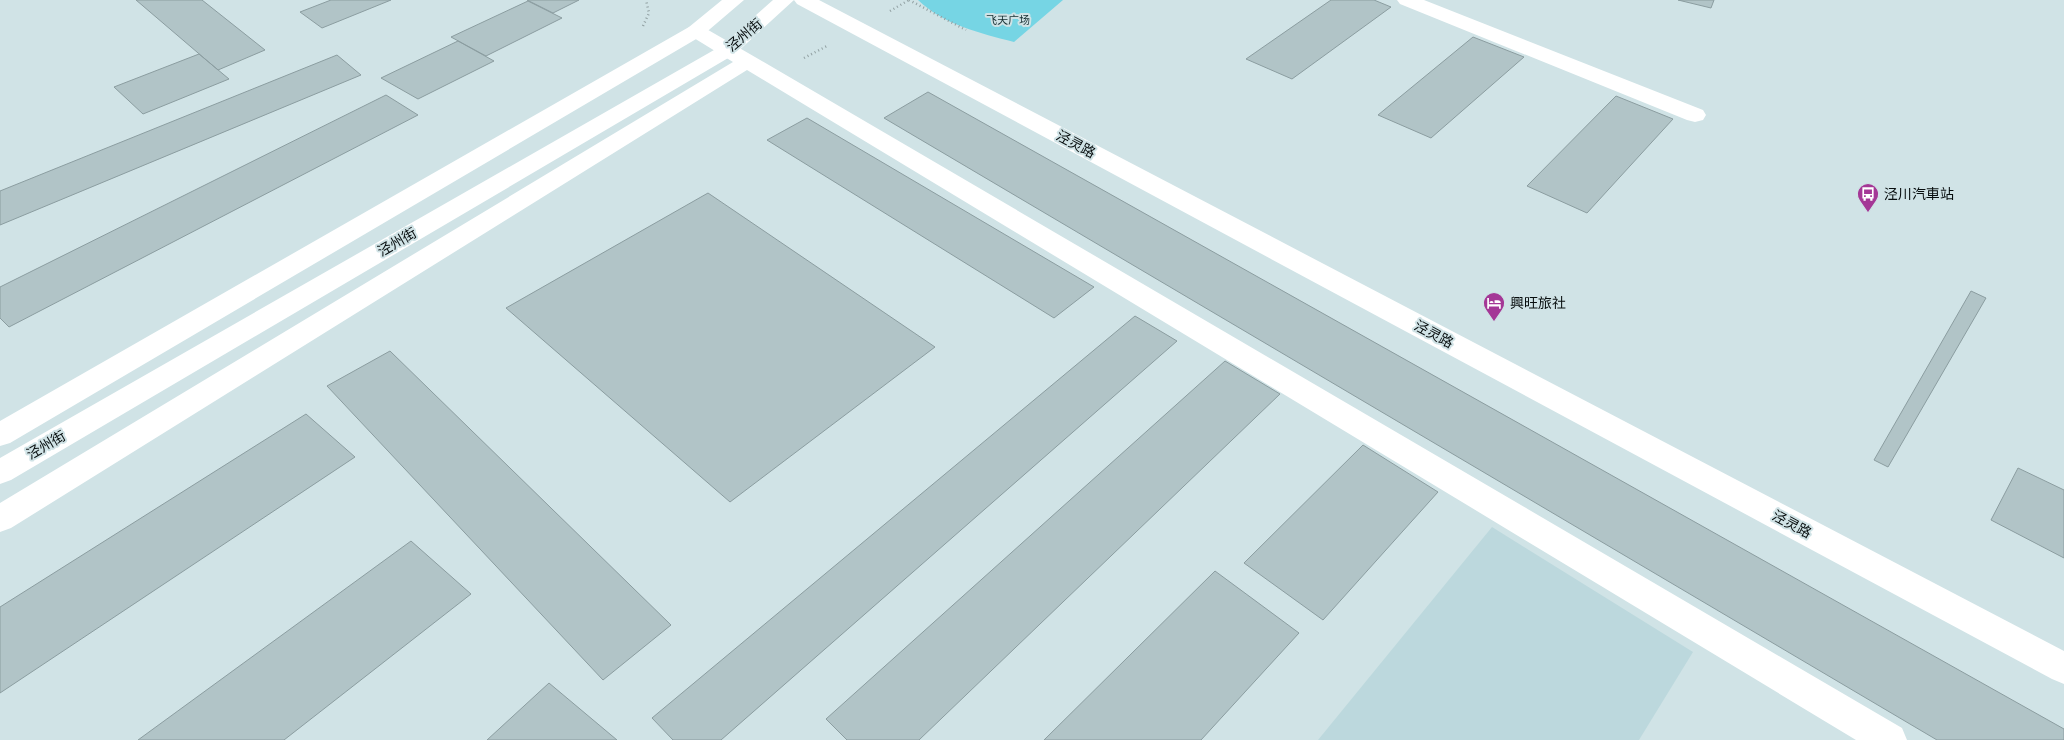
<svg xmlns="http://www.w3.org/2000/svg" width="2064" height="740" font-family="Signika,'Noto Sans SC',sans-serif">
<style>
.built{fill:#bcd8dd}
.green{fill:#76d5e4}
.building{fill:#b1c4c7;stroke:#8b9da0}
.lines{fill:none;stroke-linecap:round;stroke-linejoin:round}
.path{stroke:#92a1a3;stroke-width:2.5;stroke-dasharray:1 3;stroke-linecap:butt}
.minor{fill:#fff;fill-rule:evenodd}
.major{fill:#fff;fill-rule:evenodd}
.labels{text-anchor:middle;stroke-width:4;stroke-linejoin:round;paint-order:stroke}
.far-park-label{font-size:11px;fill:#152d31;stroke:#d0e3e6}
.street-label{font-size:14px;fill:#070d0e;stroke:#d0e3e6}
.poi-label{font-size:14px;fill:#070d0e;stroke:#d0e3e6;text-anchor:start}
</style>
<rect width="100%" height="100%" fill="#d0e3e6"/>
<path class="built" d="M 1492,527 L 1693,652 L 1639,740 L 1318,740 Z"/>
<path class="green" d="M 918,0 L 1063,0 L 1014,42 C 980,33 944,25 918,0 Z"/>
<path class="building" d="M 136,0 L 202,0 L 265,50 L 218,70 Z
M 331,0 L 391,0 L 322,28 L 300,12 Z
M 527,0 L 579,0 L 553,13 Z
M 1331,0 L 1374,0 L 1391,7 L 1292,79 L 1246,59 Z
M 1678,0 L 1714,0 L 1711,8 Z
M 528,1 L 562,18 L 486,56 L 451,37 Z
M 1473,37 L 1524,57 L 1431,138 L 1378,115 Z
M 458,41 L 494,61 L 418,99 L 381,78 Z
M 199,54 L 229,79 L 143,114 L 114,87 Z
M 337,55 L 361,75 L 0,225 L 0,191 Z
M 928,92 L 2064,729 L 2064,740 L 1937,740 L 884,118 Z
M 386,95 L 418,115 L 9,327 L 0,318 L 0,287 Z
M 1616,96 L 1673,119 L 1587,213 L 1527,186 Z
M 807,118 L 1094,287 L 1054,318 L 767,140 Z
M 708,193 L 935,347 L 730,502 L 506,308 Z
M 1971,291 L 1986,298 L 1888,467 L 1874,460 Z
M 1135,316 L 1177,341 L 721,740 L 673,740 L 652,718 Z
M 390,351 L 671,625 L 603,680 L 327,386 Z
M 1225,361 L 1280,394 L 919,740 L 847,740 L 826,719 Z
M 306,414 L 355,457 L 0,693 L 0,607 Z
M 1363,445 L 1438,492 L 1323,620 L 1244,563 Z
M 2018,468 L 2064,490 L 2064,558 L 1991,520 Z
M 411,541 L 471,594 L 284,740 L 138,740 Z
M 1215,571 L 1299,633 L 1201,740 L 1044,740 Z
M 549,683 L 617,740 L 487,740 Z"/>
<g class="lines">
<path class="path" d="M 909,0 L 966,30
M 890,11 L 909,0
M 643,26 L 649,13 L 646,0
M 804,58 L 827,46"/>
<path class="minor" d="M 1397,0 L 1424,0 L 1703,110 L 1706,115 L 1703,120 L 1695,122 L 1687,120 L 1400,4 Z
M 696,25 L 703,27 L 755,57 L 1902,728 L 1907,740 L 1856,740 L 747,70 L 11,528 L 0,532 L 0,503 L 733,62 L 689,35 L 686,31 L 689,27 Z"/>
<path class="major" d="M 722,0 L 744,0 L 703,35 L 10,443 L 0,446 L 0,421 L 689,27 Z
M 773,0 L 794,0 L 735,54 L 11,480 L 0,484 L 0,458 L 721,46 Z
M 794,0 L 819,0 L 2064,651 L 2064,684 L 2052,679 L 797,4 Z"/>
</g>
<defs>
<g id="bus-pin" transform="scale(1.125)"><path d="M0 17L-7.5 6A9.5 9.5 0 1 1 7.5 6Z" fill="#a43796" stroke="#d0e3e6"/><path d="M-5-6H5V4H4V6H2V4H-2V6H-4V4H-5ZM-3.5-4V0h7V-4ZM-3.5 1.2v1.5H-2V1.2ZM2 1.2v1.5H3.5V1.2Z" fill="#fff"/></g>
<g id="hotel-pin" transform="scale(1.125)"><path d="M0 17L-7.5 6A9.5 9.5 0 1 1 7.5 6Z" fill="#a43796" stroke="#d0e3e6"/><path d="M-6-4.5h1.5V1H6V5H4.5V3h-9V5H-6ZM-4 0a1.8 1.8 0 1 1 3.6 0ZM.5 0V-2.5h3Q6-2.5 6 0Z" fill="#fff"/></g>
</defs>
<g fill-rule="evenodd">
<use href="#bus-pin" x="1868" y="194"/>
<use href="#hotel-pin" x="1494" y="303"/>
</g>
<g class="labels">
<g class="far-park-label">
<text x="1008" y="24">飞天广场</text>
</g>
<g class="street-label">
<text transform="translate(744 35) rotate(-40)" y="5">泾州街</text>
<text transform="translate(1076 144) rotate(28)" y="5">泾灵路</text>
<text transform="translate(397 242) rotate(-30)" y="5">泾州街</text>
<text transform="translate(1434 334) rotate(28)" y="5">泾灵路</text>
<text transform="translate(46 445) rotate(-30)" y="5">泾州街</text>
<text transform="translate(1792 524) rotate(28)" y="5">泾灵路</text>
</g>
<g class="poi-label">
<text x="1884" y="199">泾川汽車站</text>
<text x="1510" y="308">興旺旅社</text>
</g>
</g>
</svg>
